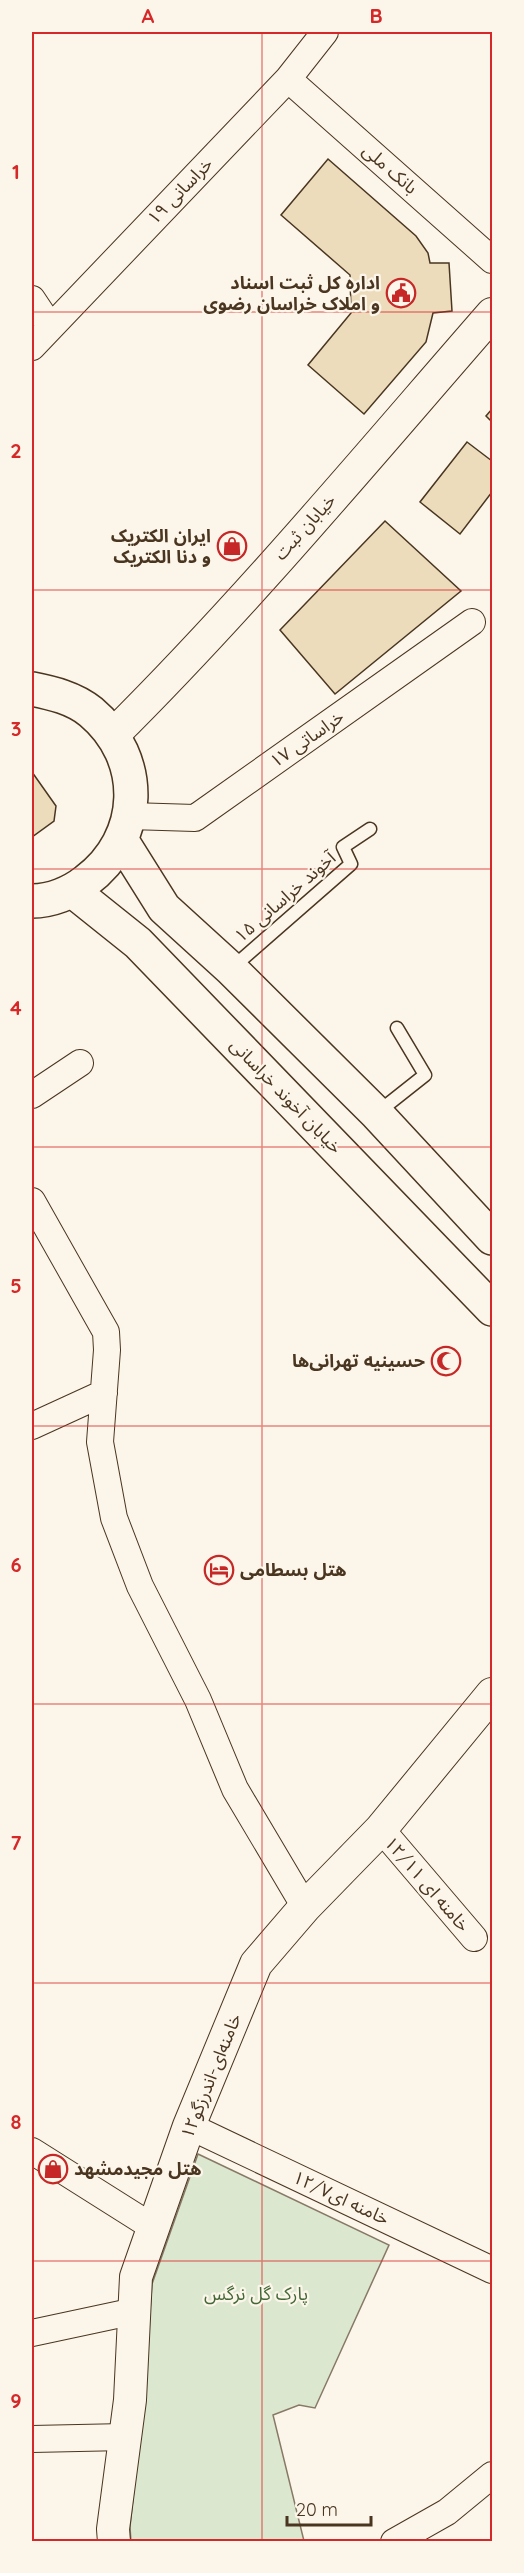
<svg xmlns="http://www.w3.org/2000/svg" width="524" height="2573" font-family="Quicksand,'Noto Sans Arabic',sans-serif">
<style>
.green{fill:#dce7d0;stroke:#887966;stroke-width:1.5}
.building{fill:#ecdcbc;stroke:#4a3520;stroke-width:1.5}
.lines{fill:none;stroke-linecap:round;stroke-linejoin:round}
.service-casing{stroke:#4a3520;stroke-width:15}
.minor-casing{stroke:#4a3520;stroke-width:28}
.tertiary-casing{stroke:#4a3520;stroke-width:34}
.secondary-casing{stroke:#4a3520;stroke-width:36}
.service{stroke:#fbf6e9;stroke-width:12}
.minor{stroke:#fbf6e9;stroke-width:26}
.tertiary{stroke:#fbf6e9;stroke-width:32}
.secondary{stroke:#fbf6e9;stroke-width:33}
.grid{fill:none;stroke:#d62828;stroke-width:1.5;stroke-opacity:0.55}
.labels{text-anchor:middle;stroke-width:4.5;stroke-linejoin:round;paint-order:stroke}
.street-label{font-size:18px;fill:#4a3520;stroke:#fbf6e9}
.poi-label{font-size:18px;font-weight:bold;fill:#4a3520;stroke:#fbf6e9;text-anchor:end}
.park-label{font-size:18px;fill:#436837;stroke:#fbf6e9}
.neatline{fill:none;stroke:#d62828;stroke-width:2}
.grid-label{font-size:20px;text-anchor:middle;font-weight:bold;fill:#d62828}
</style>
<rect width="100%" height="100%" fill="#fbf6e9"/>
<path class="green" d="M 198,2154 L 389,2245 L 315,2408 L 299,2405 L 273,2415 L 304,2541 L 131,2542 L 130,2527 L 143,2403 L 152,2284 Z"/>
<path class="building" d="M 328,159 L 416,236 L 428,253 L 430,263 L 449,263 L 452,311 L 433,313 L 426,342 L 364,414 L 308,365 L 351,313 L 350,275 L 281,215 Z
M 492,409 L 492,422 L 486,416 Z
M 467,442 L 492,461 L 492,492 L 460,534 L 420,502 Z
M 385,521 L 461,591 L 335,694 L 280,630 Z
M 32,772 L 56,806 L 54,821 L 32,837 Z"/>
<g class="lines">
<g class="service-casing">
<path id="service" d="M 232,968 L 351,864 L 343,847 L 370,829
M 377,1113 L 425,1075 L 397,1028"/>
</g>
<g class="minor-casing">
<path id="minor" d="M 288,79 L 492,260
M 32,299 L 50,326
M 32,347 L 288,79 L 325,32
M 130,816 L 195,818 L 472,622
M 32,1095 L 80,1063
M 32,1201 L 106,1332 L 107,1350 L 100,1442 L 114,1518 L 140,1586 L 198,1700 L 235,1789 L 305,1907
M 32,1426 L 104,1393
M 381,1829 L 474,1938
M 189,2126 L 492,2270
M 32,2151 L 154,2228
M 32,2333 L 135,2311
M 32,2439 L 125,2437
M 394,2542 L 447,2512 L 492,2475"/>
</g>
<g class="tertiary-casing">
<path id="tertiary" d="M 113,735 C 246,603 369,455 492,314
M 114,2542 L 113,2529 L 130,2400 L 136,2277 L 189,2126 L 256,1964 L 305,1907 L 381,1829 L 492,1694"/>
</g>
<g class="secondary-casing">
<path id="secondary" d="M 32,689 C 52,693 74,698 91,712 C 146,758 144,838 86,881 C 71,893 51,901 32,901
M 122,841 L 164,908 L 231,969 L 376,1113 L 492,1238
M 73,891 L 138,943 L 492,1309"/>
</g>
<use href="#service" class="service"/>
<use href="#minor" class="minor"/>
<use href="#tertiary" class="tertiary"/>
<use href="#secondary" class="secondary"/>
</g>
<path class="grid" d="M 262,32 L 262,2542M 32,312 L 492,312M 32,590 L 492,590M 32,869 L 492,869M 32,1147 L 492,1147M 32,1426 L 492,1426M 32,1704 L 492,1704M 32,1983 L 492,1983M 32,2261 L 492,2261"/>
<defs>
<g id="civic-ring" transform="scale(1.5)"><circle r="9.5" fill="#fbf6e9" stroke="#c62828" stroke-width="1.5"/><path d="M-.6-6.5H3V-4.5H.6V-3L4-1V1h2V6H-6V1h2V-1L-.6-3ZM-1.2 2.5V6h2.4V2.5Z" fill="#c62828"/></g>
<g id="shop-ring" transform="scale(1.5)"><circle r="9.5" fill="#fbf6e9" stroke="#c62828" stroke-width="1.5"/><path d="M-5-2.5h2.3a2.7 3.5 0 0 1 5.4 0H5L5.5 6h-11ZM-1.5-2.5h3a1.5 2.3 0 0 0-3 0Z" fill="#c62828"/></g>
<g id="mosque-ring" transform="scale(1.5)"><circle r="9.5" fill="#fbf6e9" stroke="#c62828" stroke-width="1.5"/><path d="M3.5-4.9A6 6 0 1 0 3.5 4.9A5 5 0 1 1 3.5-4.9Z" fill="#c62828"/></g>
<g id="hotel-ring" transform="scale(1.5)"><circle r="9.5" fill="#fbf6e9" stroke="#c62828" stroke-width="1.5"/><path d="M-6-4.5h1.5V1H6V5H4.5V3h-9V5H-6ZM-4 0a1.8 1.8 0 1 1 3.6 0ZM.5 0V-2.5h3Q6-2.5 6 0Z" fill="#c62828"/></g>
</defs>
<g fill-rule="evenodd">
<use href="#civic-ring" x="401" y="293"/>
<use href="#shop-ring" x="232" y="546"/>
<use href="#mosque-ring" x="446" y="1361"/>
<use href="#hotel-ring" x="219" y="1570"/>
<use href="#shop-ring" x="53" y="2169"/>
</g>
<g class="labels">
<g class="street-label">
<text transform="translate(390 169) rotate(41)" y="6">بانک ملی</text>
<text transform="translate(180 191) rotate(-46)" y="6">خراسانی ۱۹</text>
<text transform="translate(305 527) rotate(-48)" y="6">خیابان ثبت</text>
<text transform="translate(307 739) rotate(-35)" y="6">خراساتی ۱۷</text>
<text transform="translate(285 897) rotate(-41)" y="6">آخوند خراسانی ۱۵</text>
<text transform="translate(286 1096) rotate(46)" y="6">خیابان آخوند خراسانی</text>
<text transform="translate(427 1884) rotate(49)" y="6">خامنه ای ۱۲/۱۱</text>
<text transform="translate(211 2076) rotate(-68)" y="6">خامنه‌ای-اندرزگو۱۲</text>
<text transform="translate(341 2198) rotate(25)" y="6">خامنه ای۱۲/۷</text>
</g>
<g class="poi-label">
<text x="380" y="289">اداره کل ثبت اسناد<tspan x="380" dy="21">و املاک خراسان رضوی</tspan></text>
<text x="211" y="542">ایران الکتریک<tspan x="211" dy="21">و دنا الکتریک</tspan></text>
<text x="425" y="1367">حسینیه تهرانی‌ها</text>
<text x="240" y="1576" text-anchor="start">هتل بسطامی</text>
<text x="74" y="2175" text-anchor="start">هتل مجيدمشهد</text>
</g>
<g class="park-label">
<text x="256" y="2300">پارک گل نرگس</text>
</g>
</g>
<rect width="524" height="2573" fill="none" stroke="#fbf6e9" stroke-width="66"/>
<path d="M287 2516v9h84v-9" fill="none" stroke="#4a3520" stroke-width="3"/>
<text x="296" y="2516" font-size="18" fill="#4a3520" stroke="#fbf6e9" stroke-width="4.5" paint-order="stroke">20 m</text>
<rect x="33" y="33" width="458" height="2507" class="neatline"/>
<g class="grid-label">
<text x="148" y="23">A</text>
<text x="376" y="23">B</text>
<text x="16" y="179">1</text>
<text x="16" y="458">2</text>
<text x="16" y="736">3</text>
<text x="16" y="1015">4</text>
<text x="16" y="1293">5</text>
<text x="16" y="1572">6</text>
<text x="16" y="1850">7</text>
<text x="16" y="2129">8</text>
<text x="16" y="2408">9</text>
</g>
</svg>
